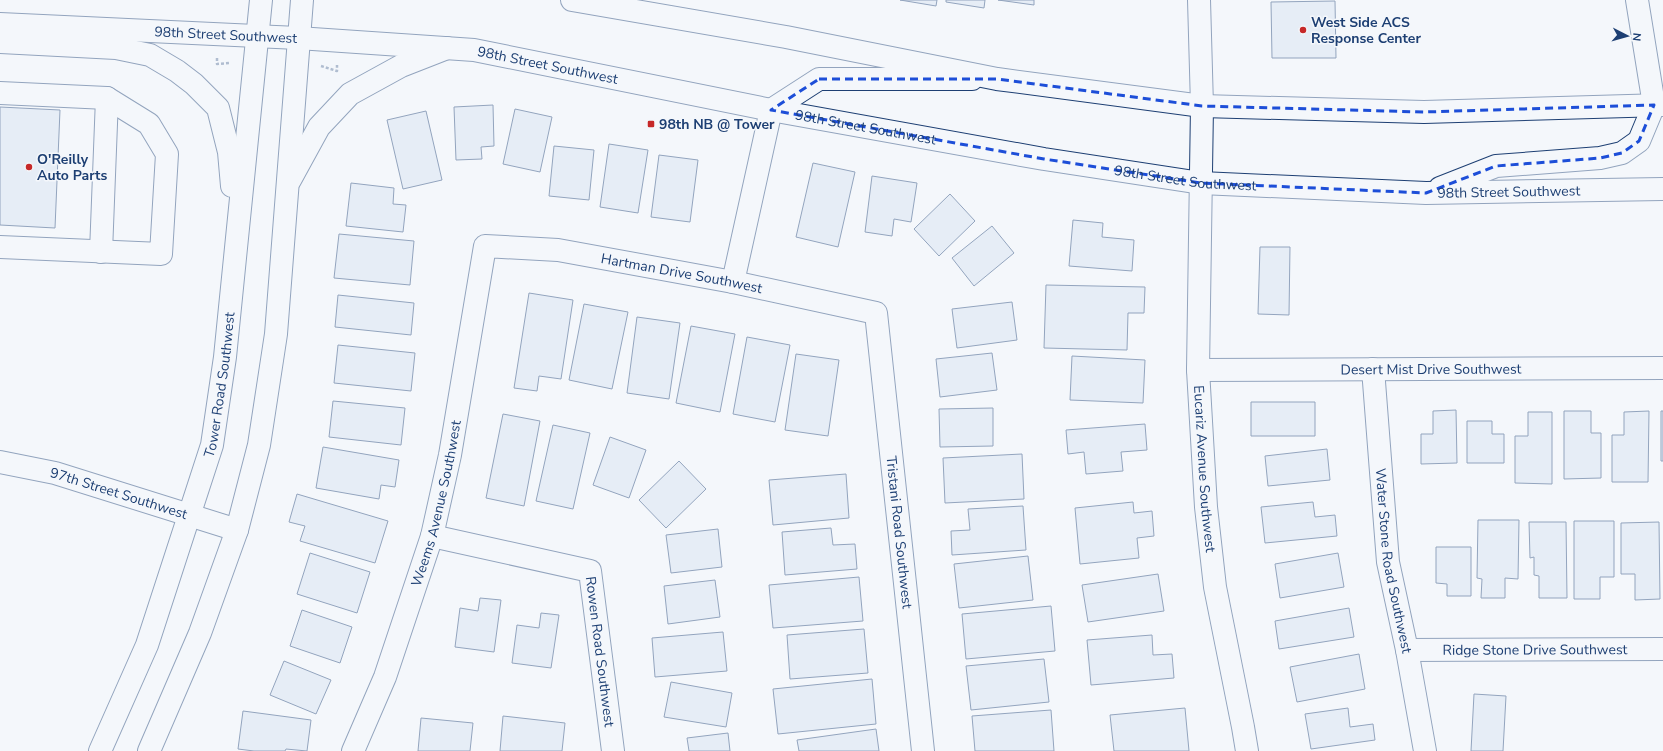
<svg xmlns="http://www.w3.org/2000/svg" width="1663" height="751" font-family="'Nunito Sans',sans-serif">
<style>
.building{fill:#d5e0f0;stroke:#1d3f73}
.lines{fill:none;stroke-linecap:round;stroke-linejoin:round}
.minor-casing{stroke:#1d3f73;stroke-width:24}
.major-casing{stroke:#1d3f73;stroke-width:24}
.path{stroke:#5e769c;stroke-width:2.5;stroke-dasharray:3 2;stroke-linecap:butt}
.minor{stroke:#f4f7fb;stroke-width:22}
.major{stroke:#f4f7fb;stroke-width:22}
.marked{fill:none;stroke:#1d4ed8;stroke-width:3;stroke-dasharray:8 5;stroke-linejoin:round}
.poi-dot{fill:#c62828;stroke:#f4f7fb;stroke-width:1.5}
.labels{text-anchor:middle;stroke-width:3;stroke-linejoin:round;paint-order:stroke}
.poi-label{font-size:14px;font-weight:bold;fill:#1d3f73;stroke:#f4f7fb;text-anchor:start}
.street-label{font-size:14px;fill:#1d3f73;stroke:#f4f7fb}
</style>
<rect width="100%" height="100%" fill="#f4f7fb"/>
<path class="building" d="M 900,0 L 937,0 L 936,6 Z
M 946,0 L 985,0 L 984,8 L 946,2 Z
M 998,0 L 1034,0 L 1034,5 Z
M 1335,1 L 1336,58 L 1272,58 L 1271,2 Z
M 493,105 L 494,146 L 481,147 L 482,159 L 456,160 L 454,107 Z
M 0,107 L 60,110 L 55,228 L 0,225 Z
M 515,109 L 552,117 L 540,172 L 503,164 Z
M 426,111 L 442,180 L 403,189 L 387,120 Z
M 609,144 L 648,150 L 638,213 L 600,207 Z
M 554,146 L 594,150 L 589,200 L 549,196 Z
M 659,155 L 698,160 L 690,222 L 651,217 Z
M 813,163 L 855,172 L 838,247 L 796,237 Z
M 872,176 L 917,183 L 911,222 L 894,219 L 892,236 L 865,232 Z
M 351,183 L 394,188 L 393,204 L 406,205 L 403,232 L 346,226 Z
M 950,194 L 975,221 L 939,256 L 914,229 Z
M 1073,220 L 1103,223 L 1102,237 L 1134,240 L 1132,271 L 1069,266 Z
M 992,226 L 1014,253 L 974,286 L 952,258 Z
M 339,234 L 414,241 L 410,285 L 334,278 Z
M 1260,247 L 1290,247 L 1289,315 L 1258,314 Z
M 1046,285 L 1145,287 L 1144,313 L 1128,313 L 1127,350 L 1044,348 Z
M 529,293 L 573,300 L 561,379 L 539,376 L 537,391 L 514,388 Z
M 338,295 L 414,303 L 411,335 L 335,327 Z
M 1012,302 L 1017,340 L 957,348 L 952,309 Z
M 584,304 L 628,312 L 612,389 L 569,380 Z
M 637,317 L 680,323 L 669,399 L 627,393 Z
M 691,326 L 735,334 L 720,412 L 676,403 Z
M 747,337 L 790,345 L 775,422 L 733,414 Z
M 338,345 L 415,353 L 411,391 L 334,383 Z
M 992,353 L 997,390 L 940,397 L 936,359 Z
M 796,354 L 839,360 L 828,436 L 785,430 Z
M 1072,356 L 1145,360 L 1143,403 L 1070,400 Z
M 333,401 L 405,408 L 401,445 L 329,437 Z
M 1251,402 L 1315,402 L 1315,436 L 1251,436 Z
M 993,408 L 993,446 L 940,447 L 939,409 Z
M 1456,410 L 1457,463 L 1421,464 L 1421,434 L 1433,434 L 1433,411 Z
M 1564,411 L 1591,411 L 1591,433 L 1601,433 L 1601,478 L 1564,479 Z
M 1649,411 L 1648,482 L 1612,482 L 1612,435 L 1624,435 L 1624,412 Z
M 1661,411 L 1663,411 L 1663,461 L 1661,461 Z
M 1528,412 L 1552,412 L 1552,484 L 1515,483 L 1515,436 L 1528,436 Z
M 503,414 L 540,421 L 524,506 L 486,498 Z
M 1467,421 L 1492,421 L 1492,434 L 1504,434 L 1504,463 L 1467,463 Z
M 1145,424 L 1147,450 L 1121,452 L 1123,471 L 1086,474 L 1084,452 L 1068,454 L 1066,430 Z
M 553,425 L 590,433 L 573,509 L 536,501 Z
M 610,437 L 646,450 L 629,498 L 593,485 Z
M 323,447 L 399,460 L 395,487 L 381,485 L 379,499 L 316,488 Z
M 1327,449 L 1330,480 L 1268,486 L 1265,456 Z
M 1022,454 L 1024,499 L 945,503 L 943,458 Z
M 679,461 L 706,489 L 666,528 L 639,500 Z
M 846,474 L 849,518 L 773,525 L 769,480 Z
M 297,494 L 388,521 L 375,563 L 300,541 L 305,526 L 289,522 Z
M 1133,502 L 1134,513 L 1152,511 L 1154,536 L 1137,538 L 1139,558 L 1080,564 L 1075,508 Z
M 1313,502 L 1315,517 L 1335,515 L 1337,536 L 1265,543 L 1261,507 Z
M 1023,506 L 1026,550 L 952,555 L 951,531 L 970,530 L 968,509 Z
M 1478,520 L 1519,520 L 1518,579 L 1505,578 L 1505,598 L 1481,598 L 1482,579 L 1477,578 Z
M 1574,521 L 1614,521 L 1614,577 L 1600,577 L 1600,599 L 1574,599 Z
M 1529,522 L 1566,522 L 1567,598 L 1539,598 L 1539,576 L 1534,575 L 1534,557 L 1530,558 Z
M 1659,522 L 1660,599 L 1635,600 L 1635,574 L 1621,574 L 1621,523 Z
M 831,528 L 833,545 L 855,544 L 857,569 L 785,575 L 782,532 Z
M 718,529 L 722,567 L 671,573 L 666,535 Z
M 1436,547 L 1471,547 L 1471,596 L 1447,596 L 1447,584 L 1436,583 Z
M 310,553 L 370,572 L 357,613 L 297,594 Z
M 1338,553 L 1344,587 L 1280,598 L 1275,564 Z
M 1028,556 L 1033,600 L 959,608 L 954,564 Z
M 1158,574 L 1164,611 L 1088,622 L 1082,585 Z
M 859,577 L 863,621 L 773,628 L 769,585 Z
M 715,580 L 720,617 L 668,624 L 664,586 Z
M 480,598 L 501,600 L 494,652 L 455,647 L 460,608 L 478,611 Z
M 1051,606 L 1055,651 L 966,659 L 962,614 Z
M 1349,608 L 1354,637 L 1279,649 L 1275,621 Z
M 302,610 L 352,627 L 340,663 L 290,646 Z
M 541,613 L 559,615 L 551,668 L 512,663 L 517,625 L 539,628 Z
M 864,629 L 868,673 L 790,679 L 787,635 Z
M 723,632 L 727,671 L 655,677 L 652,638 Z
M 1152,635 L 1153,655 L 1172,654 L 1174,678 L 1091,685 L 1087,640 Z
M 1359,654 L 1365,689 L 1297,702 L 1290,667 Z
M 1044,659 L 1049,702 L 971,710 L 966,666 Z
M 284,661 L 331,680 L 316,714 L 270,695 Z
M 872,679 L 876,724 L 778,734 L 773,689 Z
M 671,682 L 732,693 L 726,727 L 664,717 Z
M 1474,694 L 1506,696 L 1503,751 L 1471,751 Z
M 1185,708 L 1189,751 L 1114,751 L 1110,715 Z
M 1348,708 L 1350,727 L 1373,724 L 1375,740 L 1311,749 L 1305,714 Z
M 1051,710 L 1054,751 L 975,751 L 972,716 Z
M 243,711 L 311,720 L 307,751 L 286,749 L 285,751 L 254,751 L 238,749 Z
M 503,716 L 565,723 L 562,751 L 500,751 Z
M 421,718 L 473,723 L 470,751 L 418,751 Z
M 876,729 L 879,751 L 799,751 L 797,740 Z
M 728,733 L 730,751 L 689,751 L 687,738 Z"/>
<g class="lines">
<g class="minor-casing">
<g id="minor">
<path id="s1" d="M 1199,0 L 1202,106 L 1198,370 L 1206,507 L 1215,587 L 1243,727 L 1247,751"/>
<path d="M 1637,0 L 1654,105"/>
<path d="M 0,42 L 116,48 L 150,55 L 177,71 L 194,84 L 218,108 L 229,152 L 232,186"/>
<path d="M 0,93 L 107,98 L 149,124 L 167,154 L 161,254 L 0,247"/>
<path d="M 290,180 L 319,127 L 350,94 L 401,66 L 447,48"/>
<path d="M 101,252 L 107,98"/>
<path d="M 733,282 L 771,110 L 819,79 L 972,79"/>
<path id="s2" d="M 1373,369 L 1388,562 L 1407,650 L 1425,751"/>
<path id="s3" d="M 1198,370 L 1663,368"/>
<path id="s4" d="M 0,462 L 55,473 L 237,530"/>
<path id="s5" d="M 432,536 L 590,571 L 613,751"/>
<path id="s6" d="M 1407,650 L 1663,649"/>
<path id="s7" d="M 100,751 L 147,645 L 212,445 L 225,357 L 261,0"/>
<path d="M 149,751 L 200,633 L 237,530 L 259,445 L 276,334 L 302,0"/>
<path id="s8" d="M 353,751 L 385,677 L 432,536 L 450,455 L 485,246 L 558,250 L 733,282 L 876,313 L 923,751"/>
</g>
</g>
<g class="major-casing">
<g id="major">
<path d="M 572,0 L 786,37 L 997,79 L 1202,106 L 1424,112 L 1663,105"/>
<path id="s9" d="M 0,24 L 298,38 L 474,50 L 771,110 L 1044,159 L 1201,183 L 1426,193 L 1663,189"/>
<path d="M 1440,188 L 1496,166 L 1600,158 L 1622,153 L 1639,141 L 1654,105"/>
</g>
</g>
<path class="path" d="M 217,58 L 217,64 L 230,63
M 321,66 L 337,71 L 337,65"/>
<use href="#minor" class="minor"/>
<use href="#major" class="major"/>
</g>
<path d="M0 0H1663V751H0ZM 819,79 L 997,79 L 1202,106 L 1424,112 L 1654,105 L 1639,141 L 1622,153 L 1600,158 L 1496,166 L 1426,193 L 1201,183 L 1044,159 L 771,110 Z" fill="#f4f7fb" fill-opacity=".55" fill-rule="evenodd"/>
<path class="marked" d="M 819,79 L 997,79 L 1202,106 L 1424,112 L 1654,105 L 1639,141 L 1622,153 L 1600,158 L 1496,166 L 1426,193 L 1201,183 L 1044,159 L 771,110 Z"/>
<g class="poi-dot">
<circle cx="1303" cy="30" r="4"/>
<rect x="647" y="120" width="8" height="8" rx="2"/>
<circle cx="29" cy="167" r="4"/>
</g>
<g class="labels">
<g class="poi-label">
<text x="1311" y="27">West Side ACS<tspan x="1311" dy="16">Response Center</tspan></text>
<text x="659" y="129">98th NB @ Tower</text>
<text x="37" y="164">O'Reilly<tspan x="37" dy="16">Auto Parts</tspan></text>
</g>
<g class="street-label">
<text dy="5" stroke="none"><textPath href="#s9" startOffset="226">98th Street Southwest</textPath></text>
<text dy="5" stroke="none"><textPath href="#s9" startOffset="550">98th Street Southwest</textPath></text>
<text dy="5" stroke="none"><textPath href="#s9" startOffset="874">98th Street Southwest</textPath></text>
<text dy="5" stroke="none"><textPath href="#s9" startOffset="1198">98th Street Southwest</textPath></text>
<text dy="5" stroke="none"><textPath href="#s9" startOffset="1522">98th Street Southwest</textPath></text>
<text dy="5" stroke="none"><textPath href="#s8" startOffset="723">Hartman Drive Southwest</textPath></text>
<text dy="5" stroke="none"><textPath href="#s3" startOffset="233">Desert Mist Drive Southwest</textPath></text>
<text dy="5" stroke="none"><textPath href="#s7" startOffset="387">Tower Road Southwest</textPath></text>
<text dy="5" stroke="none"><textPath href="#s1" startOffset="469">Eucariz Avenue Southwest</textPath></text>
<text dy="5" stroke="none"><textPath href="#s4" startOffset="123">97th Street Southwest</textPath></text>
<text dy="5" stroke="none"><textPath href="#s8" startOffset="262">Weems Avenue Southwest</textPath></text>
<text dy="5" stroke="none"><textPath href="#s8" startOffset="1142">Tristani Road Southwest</textPath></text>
<text dy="5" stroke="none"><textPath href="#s2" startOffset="193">Water Stone Road Southwest</textPath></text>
<text dy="5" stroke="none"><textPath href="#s6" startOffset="128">Ridge Stone Drive Southwest</textPath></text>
<text dy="5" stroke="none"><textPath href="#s5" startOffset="243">Rowen Road Southwest</textPath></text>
</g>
</g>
<g transform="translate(1627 36) rotate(96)" stroke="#f4f7fb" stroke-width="3" paint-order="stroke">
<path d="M0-3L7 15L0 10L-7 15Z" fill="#1d3f73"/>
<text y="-6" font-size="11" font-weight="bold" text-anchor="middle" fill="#1d3f73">N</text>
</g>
</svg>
